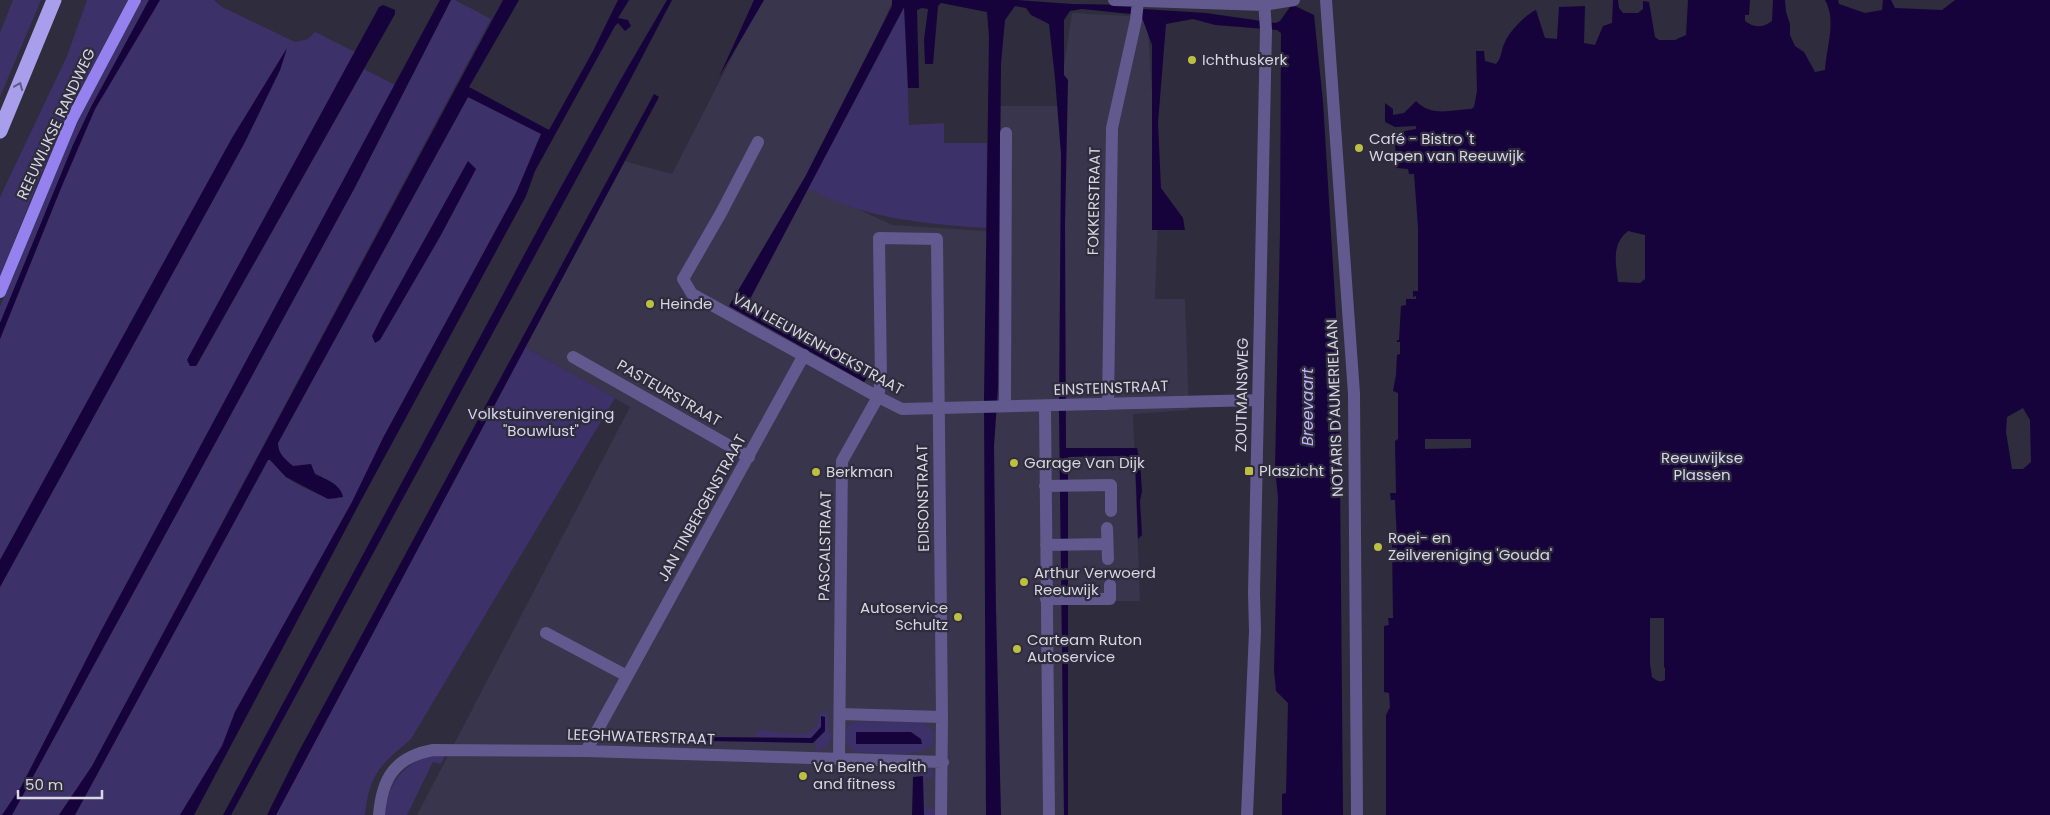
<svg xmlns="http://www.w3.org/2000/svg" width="2050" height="815" font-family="Poppins,sans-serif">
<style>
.built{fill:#38354c}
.green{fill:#3d3169}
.water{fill:#17033c;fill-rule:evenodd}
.pier{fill:#2e2c3d}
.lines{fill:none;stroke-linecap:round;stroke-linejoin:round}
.minor{stroke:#625a8e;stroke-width:12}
.major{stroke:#9682ee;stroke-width:12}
.highway{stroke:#a99eeb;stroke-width:15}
.oneway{stroke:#5f5a83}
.poi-dot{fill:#bdbf43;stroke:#2e2c3d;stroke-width:2}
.labels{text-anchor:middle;stroke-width:4.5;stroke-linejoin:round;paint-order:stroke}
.poi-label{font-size:15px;fill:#d7d6e1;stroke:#2e2c3d;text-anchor:start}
.street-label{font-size:15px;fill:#d7d6e1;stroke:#2e2c3d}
.park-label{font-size:15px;fill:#d8d6ed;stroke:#2e2c3d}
.water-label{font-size:16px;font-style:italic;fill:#beb5f7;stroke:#2e2c3d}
</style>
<rect width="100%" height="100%" fill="#2e2c3d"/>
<path class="built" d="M 761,0 L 893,0 L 811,187 L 892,225 L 1002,232 L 999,106 L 1058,106 L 1072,13 L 1147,17 L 1159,198 L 1155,299 L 1185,299 L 1189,410 L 1133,414 L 1140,601 L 1062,601 L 1064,815 L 417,815 L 630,407 L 525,347 L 624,161 L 672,174 Z"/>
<path class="green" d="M 13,0 L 41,0 L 0,97 L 0,33 Z
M 87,0 L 129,0 L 77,95 L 39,179 L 0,277 L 0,197 L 67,56 Z
M 142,0 L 149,0 L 91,107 L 73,145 L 0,323 L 0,307 L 41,206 L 83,110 Z
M 160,0 L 214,0 L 222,7 L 295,42 L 308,39 L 315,32 L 355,52 L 187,360 L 197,365 L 364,69 L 395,85 L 101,631 L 21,787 L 2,815 L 0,815 L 0,587 L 245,142 L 280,70 L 286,52 L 232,138 L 0,560 L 0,339 L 61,188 L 95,109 Z
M 451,0 L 455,0 L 491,19 L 92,766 L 59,815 L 12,815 L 354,189 Z
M 905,6 L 909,125 L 944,123 L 944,143 L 987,143 L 986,228 C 927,224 865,219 812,190 L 807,190 Z
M 468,97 L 542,133 L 516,193 L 383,438 L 352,502 L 235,712 L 222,746 L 180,815 L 75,815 L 268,460 L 270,460 C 276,465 280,472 286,477 C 296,485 326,499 337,499 L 334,484 L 303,466 L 293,466 L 283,458 L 278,449 L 278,443 Z
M 525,347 L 615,398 L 411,739 C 380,766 370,772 365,815 L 276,815 Z
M 828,710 L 829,734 L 832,734 C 830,744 825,749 816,752 L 816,740 L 825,731 L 821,727 L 811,738 L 757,737 L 754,735 L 757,735 L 761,729 L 786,734 L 787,732 L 802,735 L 803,733 L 811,733 L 812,728 L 816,728 L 820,712 L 824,714 Z
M 854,722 L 921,722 L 931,728 C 949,764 873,752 856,752 C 844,748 842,727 854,722 Z
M 432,755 L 454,756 L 445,756 L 441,764 L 433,762 L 407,815 L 385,815 C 386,785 403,763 432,755 Z
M 922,765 C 929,767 933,770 934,777 L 925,777 L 925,809 L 934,809 L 934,815 L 924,815 L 923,776 L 912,774 L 912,767 L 915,767 L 916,772 L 922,773 Z"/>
<path class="water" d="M 149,0 L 160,0 L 95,109 L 61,188 L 0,339 L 0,323 L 73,145 L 91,107 Z
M 440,0 L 451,0 L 354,189 L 12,815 L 2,815 L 21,787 L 101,631 Z
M 503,0 L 519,0 L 469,87 L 549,130 L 592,53 L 618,0 L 629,0 L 618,18 L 628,20 L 631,26 L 625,31 L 618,23 L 615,26 L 535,171 L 526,196 L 358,506 L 194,815 L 180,815 L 222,746 L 235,712 L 352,502 L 383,438 L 516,193 L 541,134 L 468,97 L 278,443 C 278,454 285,459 293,466 L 311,464 L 315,474 C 325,479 341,484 343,497 L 328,499 L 286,477 L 270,460 L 268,460 L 75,815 L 59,815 L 92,766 Z
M 667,0 L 672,0 L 628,84 L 231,815 L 223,815 L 551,205 L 621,79 Z
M 754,0 L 764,0 L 719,77 Z
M 892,0 L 1017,0 L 1072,4 L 1132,5 L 1143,9 L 1206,13 L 1276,23 L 1280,21 L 1290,7 L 1295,6 L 1314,15 L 1323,102 L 1339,364 L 1343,815 L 1282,815 L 1282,794 L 1286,793 L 1288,703 L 1276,691 L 1274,671 L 1278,497 L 1275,469 L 1280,232 L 1281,33 L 1277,30 L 1215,25 L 1193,19 L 1166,24 L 1158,123 L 1161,188 L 1183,218 L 1185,230 L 1152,230 L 1152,45 L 1141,15 L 1082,9 L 1070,11 L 1064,20 L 1064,75 L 1068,80 L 1065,224 L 1066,448 L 1137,448 L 1140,462 L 1142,491 L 1140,501 L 1142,535 L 1138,539 L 1135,459 L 1121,456 L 1068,457 L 1068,815 L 1064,815 L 1059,412 L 1061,154 L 1055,78 L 1049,24 L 1031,15 L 1026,8 L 1015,6 L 1005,20 L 1001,64 L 998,388 L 994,446 L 996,609 L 1001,815 L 986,815 L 984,399 L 989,36 L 987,12 L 941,3 L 938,6 L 933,64 L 925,64 L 924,40 L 928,9 L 922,8 L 917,10 L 919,88 L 908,88 L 904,7 L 749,301 L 750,305 L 870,370 L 870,375 L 864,382 L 729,306 L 805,177 L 892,6 Z
M 1613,0 L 1618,0 L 1619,8 L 1623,13 L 1638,13 L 1643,9 L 1643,1 L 1649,2 L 1655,37 L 1659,40 L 1675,40 L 1686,35 L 1688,0 L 1750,0 L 1749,15 L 1745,15 L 1745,21 C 1754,28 1763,28 1772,21 L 1773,0 L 1785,0 L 1786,12 L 1790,24 L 1790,35 L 1795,46 L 1804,52 L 1815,72 L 1825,70 C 1826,48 1837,21 1825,0 L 1838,0 L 1839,4 L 1865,13 L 1882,10 L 1883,0 L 1891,0 L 1895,8 L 1942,10 L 1955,0 L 2050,0 L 2050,815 L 1386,815 L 1386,715 L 1390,707 L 1389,693 L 1384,692 L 1384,626 L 1389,625 L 1388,618 L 1393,618 L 1392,541 L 1397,540 L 1395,500 L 1391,500 L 1390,493 L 1396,493 L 1395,441 L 1398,439 L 1398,393 L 1393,391 L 1396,375 L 1397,355 L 1400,354 L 1400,342 L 1397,342 L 1397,340 L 1399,340 L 1401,306 L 1406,305 L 1406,299 L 1416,299 L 1416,296 L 1413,297 L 1413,291 L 1418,291 L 1418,227 L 1414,174 L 1409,174 L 1408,169 L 1397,168 L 1394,133 L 1416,129 L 1416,126 L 1395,127 L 1385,122 L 1385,103 L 1393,109 L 1393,115 L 1404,113 L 1416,101 C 1431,117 1451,110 1471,109 L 1474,107 L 1477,91 L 1476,51 L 1484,51 L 1485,61 L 1496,64 C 1502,58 1501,49 1505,42 C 1509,32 1526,14 1536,10 L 1545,38 L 1557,39 L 1559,7 L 1585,6 L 1584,43 L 1595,45 L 1603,26 L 1612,23 ZM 1628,231 L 1645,235 L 1645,279 L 1640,283 L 1618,282 C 1616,264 1611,244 1628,231 ZM 2023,408 L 2030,420 L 2031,462 L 2023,469 L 2012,469 L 2006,432 L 2007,417 ZM 1650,618 L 1664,618 L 1664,667 L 1665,668 L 1665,680 C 1659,683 1657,681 1652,677 L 1650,664 Z
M 383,5 L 395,10 L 395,14 L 196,366 L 190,366 L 187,360 L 379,7 Z
M 287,48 L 280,70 L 245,142 L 0,587 L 0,560 L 232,138 Z
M 654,94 L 659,97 L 276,815 L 267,815 L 298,753 Z
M 468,161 L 476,169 L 441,235 L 380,340 L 375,343 L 372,336 L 382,316 Z
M 821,716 L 825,717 L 825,731 L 813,743 L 706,741 L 706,737 L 811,738 L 821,727 Z
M 856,732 L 911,732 L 921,739 L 922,744 L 856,744 Z
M 923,776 L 924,815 L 912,815 L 913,777 Z"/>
<path class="pier" d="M 1425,439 L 1471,439 L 1471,448 L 1425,449 Z"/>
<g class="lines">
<path class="minor" d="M 1114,0 L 1264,5 L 1294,0
M 1326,0 L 1354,394 L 1357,815
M 758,142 L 721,213 L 683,279 L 692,294 L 878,397 L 902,409 L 1258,400
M 573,357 L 749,457
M 1108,404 L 1112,128 L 1136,20 L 1138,1
M 1005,406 L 1006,133
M 1045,407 L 1049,815
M 1045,486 L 1111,485 L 1111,511
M 1107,528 L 1108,559
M 1046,545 L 1107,544
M 1046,599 L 1110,599 L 1110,585
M 546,633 L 627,676
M 840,714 L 942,717
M 586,751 L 804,355
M 839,759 L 842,461 L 878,397 L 881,379 L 879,238 L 937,239 L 942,717 L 941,815
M 379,815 C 382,778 395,757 433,750 L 586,751 L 943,762
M 1247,815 L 1255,631 L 1254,593 L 1266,30 L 1264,0"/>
<path class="major" d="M 0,292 L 72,119 L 135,0"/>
<path class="highway" d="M 0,131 L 54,0"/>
</g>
<defs><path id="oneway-chevron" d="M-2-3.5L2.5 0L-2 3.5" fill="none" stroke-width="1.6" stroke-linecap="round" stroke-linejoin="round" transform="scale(1.25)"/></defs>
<use class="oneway" href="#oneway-chevron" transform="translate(19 86) rotate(-68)"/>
<g class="poi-dot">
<circle cx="1192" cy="60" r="5"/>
<circle cx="1359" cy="148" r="5"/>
<circle cx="650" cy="304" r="5"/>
<circle cx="1014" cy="463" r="5"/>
<rect x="1244" y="466" width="10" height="10" rx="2.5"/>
<circle cx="816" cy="472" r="5"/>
<circle cx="1378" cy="547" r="5"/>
<circle cx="1024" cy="582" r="5"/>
<circle cx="958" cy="617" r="5"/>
<circle cx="1017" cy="649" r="5"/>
<circle cx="803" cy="776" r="5"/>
</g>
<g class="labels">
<g class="poi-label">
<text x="1202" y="65">Ichthuskerk</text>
<text x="1369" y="144">Café - Bistro 't<tspan x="1369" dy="17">Wapen van Reeuwijk</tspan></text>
<text x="660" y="309">Heinde</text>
<text x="1024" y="468">Garage Van Dijk</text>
<text x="1259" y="476">Plaszicht</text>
<text x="826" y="477">Berkman</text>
<text x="1388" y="543">Roei- en<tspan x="1388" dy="17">Zeilvereniging 'Gouda'</tspan></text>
<text x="1034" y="578">Arthur Verwoerd<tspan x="1034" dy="17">Reeuwijk</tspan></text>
<text x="948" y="613" text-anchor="end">Autoservice<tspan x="948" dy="17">Schultz</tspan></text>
<text x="1027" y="645">Carteam Ruton<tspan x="1027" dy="17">Autoservice</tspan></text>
<text x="813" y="772">Va Bene health<tspan x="813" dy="17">and fitness</tspan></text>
</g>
<g class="street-label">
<text transform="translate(56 124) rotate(-65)" y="5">REEUWIJKSE RANDWEG</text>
<text transform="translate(1094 201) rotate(-89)" y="5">FOKKERSTRAAT</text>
<text transform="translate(818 344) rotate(29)" y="5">VAN LEEUWENHOEKSTRAAT</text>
<text transform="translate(1111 388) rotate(-2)" y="5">EINSTEINSTRAAT</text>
<text transform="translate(669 393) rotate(30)" y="5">PASTEURSTRAAT</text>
<text transform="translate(1242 395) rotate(-89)" y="5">ZOUTMANSWEG</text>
<text transform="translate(1335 408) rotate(-92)" y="5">NOTARIS D'AUMERIELAAN</text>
<text transform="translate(923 498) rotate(-91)" y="5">EDISONSTRAAT</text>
<text transform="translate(702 508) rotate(-61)" y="5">JAN TINBERGENSTRAAT</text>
<text transform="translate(825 546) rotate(-89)" y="5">PASCALSTRAAT</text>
<text transform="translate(641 737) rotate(2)" y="5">LEEGHWATERSTRAAT</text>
</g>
<g class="park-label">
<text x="541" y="419">Volkstuinvereniging<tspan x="541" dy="17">"Bouwlust"</tspan></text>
<text x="1702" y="463">Reeuwijkse<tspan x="1702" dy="17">Plassen</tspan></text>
</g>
<g class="water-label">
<text transform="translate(1307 407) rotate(-90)" y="6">Breevaart</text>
</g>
</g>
<path d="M18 790v8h84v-8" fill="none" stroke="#d7d6e1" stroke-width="2.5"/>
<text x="25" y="790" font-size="15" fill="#d7d6e1" stroke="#2e2c3d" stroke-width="4" paint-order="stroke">50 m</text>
</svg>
